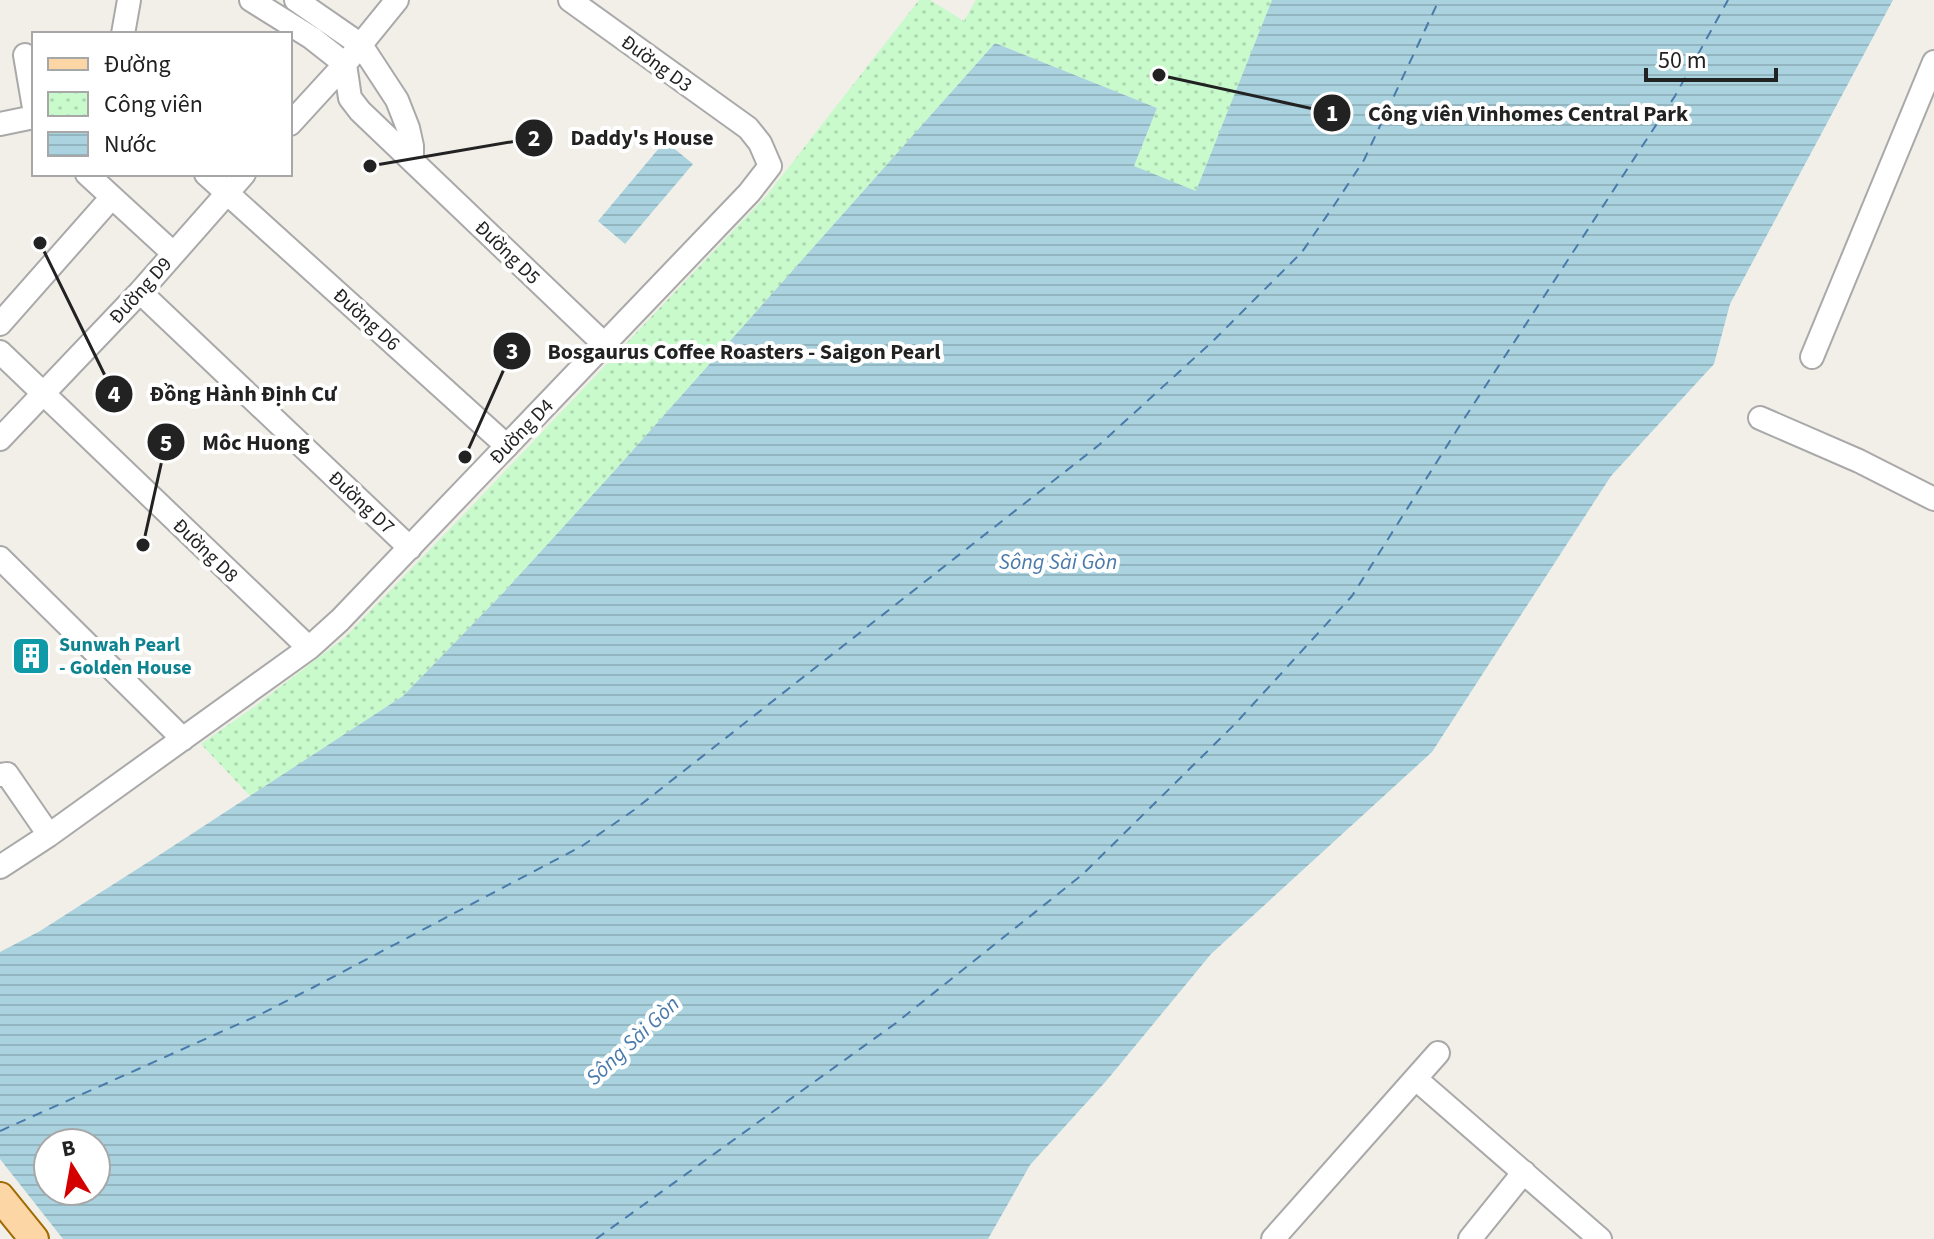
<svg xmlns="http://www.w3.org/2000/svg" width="1934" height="1239" font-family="'Source Sans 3',sans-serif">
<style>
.park{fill:url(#park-dots)}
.water{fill:url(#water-rules);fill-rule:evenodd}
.pier{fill:#f2efe9}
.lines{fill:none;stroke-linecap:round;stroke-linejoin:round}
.ferry{stroke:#4a7aab;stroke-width:2;stroke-dasharray:10 8;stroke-linecap:butt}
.minor-casing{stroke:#a9a9a9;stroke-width:26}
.major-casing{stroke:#a06b00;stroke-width:32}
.minor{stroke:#fff;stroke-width:22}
.major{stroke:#fcd6a4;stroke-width:28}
.labels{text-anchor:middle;stroke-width:8;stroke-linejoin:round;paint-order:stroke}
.street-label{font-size:20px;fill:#222;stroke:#fff}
.culture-label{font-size:20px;font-weight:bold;fill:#0d838f;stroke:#fff;text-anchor:start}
.water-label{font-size:22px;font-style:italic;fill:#4a7aab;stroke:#fff}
.leader{fill:none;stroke:#222;stroke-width:3}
.callout-dot{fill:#222;stroke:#fff;stroke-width:3}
.mark-label{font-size:24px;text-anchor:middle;font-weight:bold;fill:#fff}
.callout-label{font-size:22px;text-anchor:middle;font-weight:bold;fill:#222;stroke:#fff;stroke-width:8;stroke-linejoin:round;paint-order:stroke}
</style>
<defs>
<pattern id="park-dots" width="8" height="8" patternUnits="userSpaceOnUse" patternTransform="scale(2)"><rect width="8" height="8" fill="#c8facc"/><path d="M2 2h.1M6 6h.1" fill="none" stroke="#acd6af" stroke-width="1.8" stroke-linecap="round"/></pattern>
<pattern id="water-rules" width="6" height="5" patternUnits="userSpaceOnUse" patternTransform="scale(2)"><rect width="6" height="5" fill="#aad3df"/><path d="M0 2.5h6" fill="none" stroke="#92b5bf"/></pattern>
</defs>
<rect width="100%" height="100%" fill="#f2efe9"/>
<path class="park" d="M 919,0 L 930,0 L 964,21 L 976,0 L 1272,0 L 1196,192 L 1134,166 L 1157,108 L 995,43 L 617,468 L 504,592 L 403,696 L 250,796 L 201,744 L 254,707 L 344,638 L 469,509 L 767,195 Z"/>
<path class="water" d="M 1272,0 L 1893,0 L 1730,304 L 1714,364 L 1611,476 L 1432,752 L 1211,954 L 1107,1080 L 1030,1165 L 988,1239 L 0,1239 L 0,952 L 40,931 L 164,852 L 403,696 L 504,592 L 617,468 L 995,43 L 1157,108 L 1134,166 L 1196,191 ZM 48,1143 L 96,1143 L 96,1191 L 48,1191 Z
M 665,141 L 693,164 L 625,244 L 598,221 Z"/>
<path class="pier" d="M 0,1159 L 63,1239 L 0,1239 Z"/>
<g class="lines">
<path class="ferry" d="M 0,1131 L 261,1014 L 314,987 L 582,846 L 634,810 L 1099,445 L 1213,341 L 1302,252 L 1335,204 L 1364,160 L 1439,0
M 596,1239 L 896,1023 L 1083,874 L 1235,724 L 1352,596 L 1462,422 L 1675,96 L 1728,0"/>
<g class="minor-casing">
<path id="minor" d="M 251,0 L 312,38 L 345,64 L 350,98 L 360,111 L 604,344
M 296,0 L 361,45 L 397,100 L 408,128 L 412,146 L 412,160
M 123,34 L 129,0
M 25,55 L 34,108
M 0,124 L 34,117
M 290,124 L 345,64 L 397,0
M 87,174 L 173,253
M 206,174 L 507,446
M 140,292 L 410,548
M 0,324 L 112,197
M 0,352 L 309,648
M 1812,357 L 1934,62
M 1760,418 L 1859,461 L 1934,499
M 0,439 L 140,292 L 244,174
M 0,558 L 183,739
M 0,775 L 7,774 L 49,835
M 0,867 L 49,835 L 309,648 L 340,620 L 749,193 L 770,166 L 760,143 L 748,128 L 570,0
M 1416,1079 L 1600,1239
M 1273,1239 L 1438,1053
M 1470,1239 L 1524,1172"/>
</g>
<g class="major-casing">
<path id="major" d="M 0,1197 L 34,1239"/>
</g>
<use href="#minor" class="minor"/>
<use href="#major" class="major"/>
</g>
<defs>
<g id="building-square" transform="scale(2)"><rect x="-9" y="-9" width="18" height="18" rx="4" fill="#0f9aa8" stroke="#fff"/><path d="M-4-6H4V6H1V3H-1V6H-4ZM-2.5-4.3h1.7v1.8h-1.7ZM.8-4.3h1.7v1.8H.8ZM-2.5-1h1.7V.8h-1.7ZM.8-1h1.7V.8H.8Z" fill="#fff"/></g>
</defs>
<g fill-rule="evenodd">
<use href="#building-square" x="31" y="656"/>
</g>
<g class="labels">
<g class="street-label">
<text transform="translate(657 63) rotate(36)" y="7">Đường D3</text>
<text transform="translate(508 252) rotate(44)" y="7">Đường D5</text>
<text transform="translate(140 290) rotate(-48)" y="7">Đường D9</text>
<text transform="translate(367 319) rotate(42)" y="7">Đường D6</text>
<text transform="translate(521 431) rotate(-46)" y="7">Đường D4</text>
<text transform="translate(362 502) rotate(43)" y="7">Đường D7</text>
<text transform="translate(206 550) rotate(44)" y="7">Đường D8</text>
</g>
<g class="culture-label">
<text x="59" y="651">Sunwah Pearl<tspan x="59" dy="23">- Golden House</tspan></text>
</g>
<g class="water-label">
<text x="1058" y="569">Sông Sài Gòn</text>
<text transform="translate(632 1040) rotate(-43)" y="8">Sông Sài Gòn</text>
</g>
</g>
<path class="leader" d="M1159 75L1332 113M370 166L534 138M465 457L512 351M40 243L114 394M143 545L166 442"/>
<g class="callout-dot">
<circle cx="1159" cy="75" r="8"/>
<circle cx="370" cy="166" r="8"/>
<circle cx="465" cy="457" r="8"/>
<circle cx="40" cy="243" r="8"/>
<circle cx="143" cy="545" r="8"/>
<circle cx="1332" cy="113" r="20"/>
<circle cx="534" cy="138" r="20"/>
<circle cx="512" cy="351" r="20"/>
<circle cx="114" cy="394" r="20"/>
<circle cx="166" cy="442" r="20"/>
</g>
<g class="mark-label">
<text x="1332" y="121">1</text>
<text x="534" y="146">2</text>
<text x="512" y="359">3</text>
<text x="114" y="402">4</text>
<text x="166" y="451">5</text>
</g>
<g class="callout-label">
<text x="1528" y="121">Công viên Vinhomes Central Park</text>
<text x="642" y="145">Daddy's House</text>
<text x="744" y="359">Bosgaurus Coffee Roasters - Saigon Pearl</text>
<text x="243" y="401">Đồng Hành Định Cư</text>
<text x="256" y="450">Môc Huong</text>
</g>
<rect x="32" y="32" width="260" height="144" fill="#ffffff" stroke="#a7a7a7" stroke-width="2"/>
<rect x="48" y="58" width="40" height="12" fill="#fcd6a4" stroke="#a7a7a7" stroke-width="2"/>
<text x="104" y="72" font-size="24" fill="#222222">Đường</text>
<rect x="48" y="92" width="40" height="24" fill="url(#park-dots)" stroke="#a7a7a7" stroke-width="2"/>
<text x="104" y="112" font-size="24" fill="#222222">Công viên</text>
<rect x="48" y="132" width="40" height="24" fill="url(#water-rules)" stroke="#a7a7a7" stroke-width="2"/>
<text x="104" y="152" font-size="24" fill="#222222">Nước</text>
<g transform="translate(72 1167) rotate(349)"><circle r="38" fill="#ffffff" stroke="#a7a7a7" stroke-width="2"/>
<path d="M0-6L14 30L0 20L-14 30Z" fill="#d40000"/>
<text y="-12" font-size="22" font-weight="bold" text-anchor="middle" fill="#222222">B</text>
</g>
<path d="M1646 68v12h130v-12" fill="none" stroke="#222222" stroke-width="4"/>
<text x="1658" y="68" font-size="24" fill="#222222" stroke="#ffffff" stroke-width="6" paint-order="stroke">50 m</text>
</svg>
